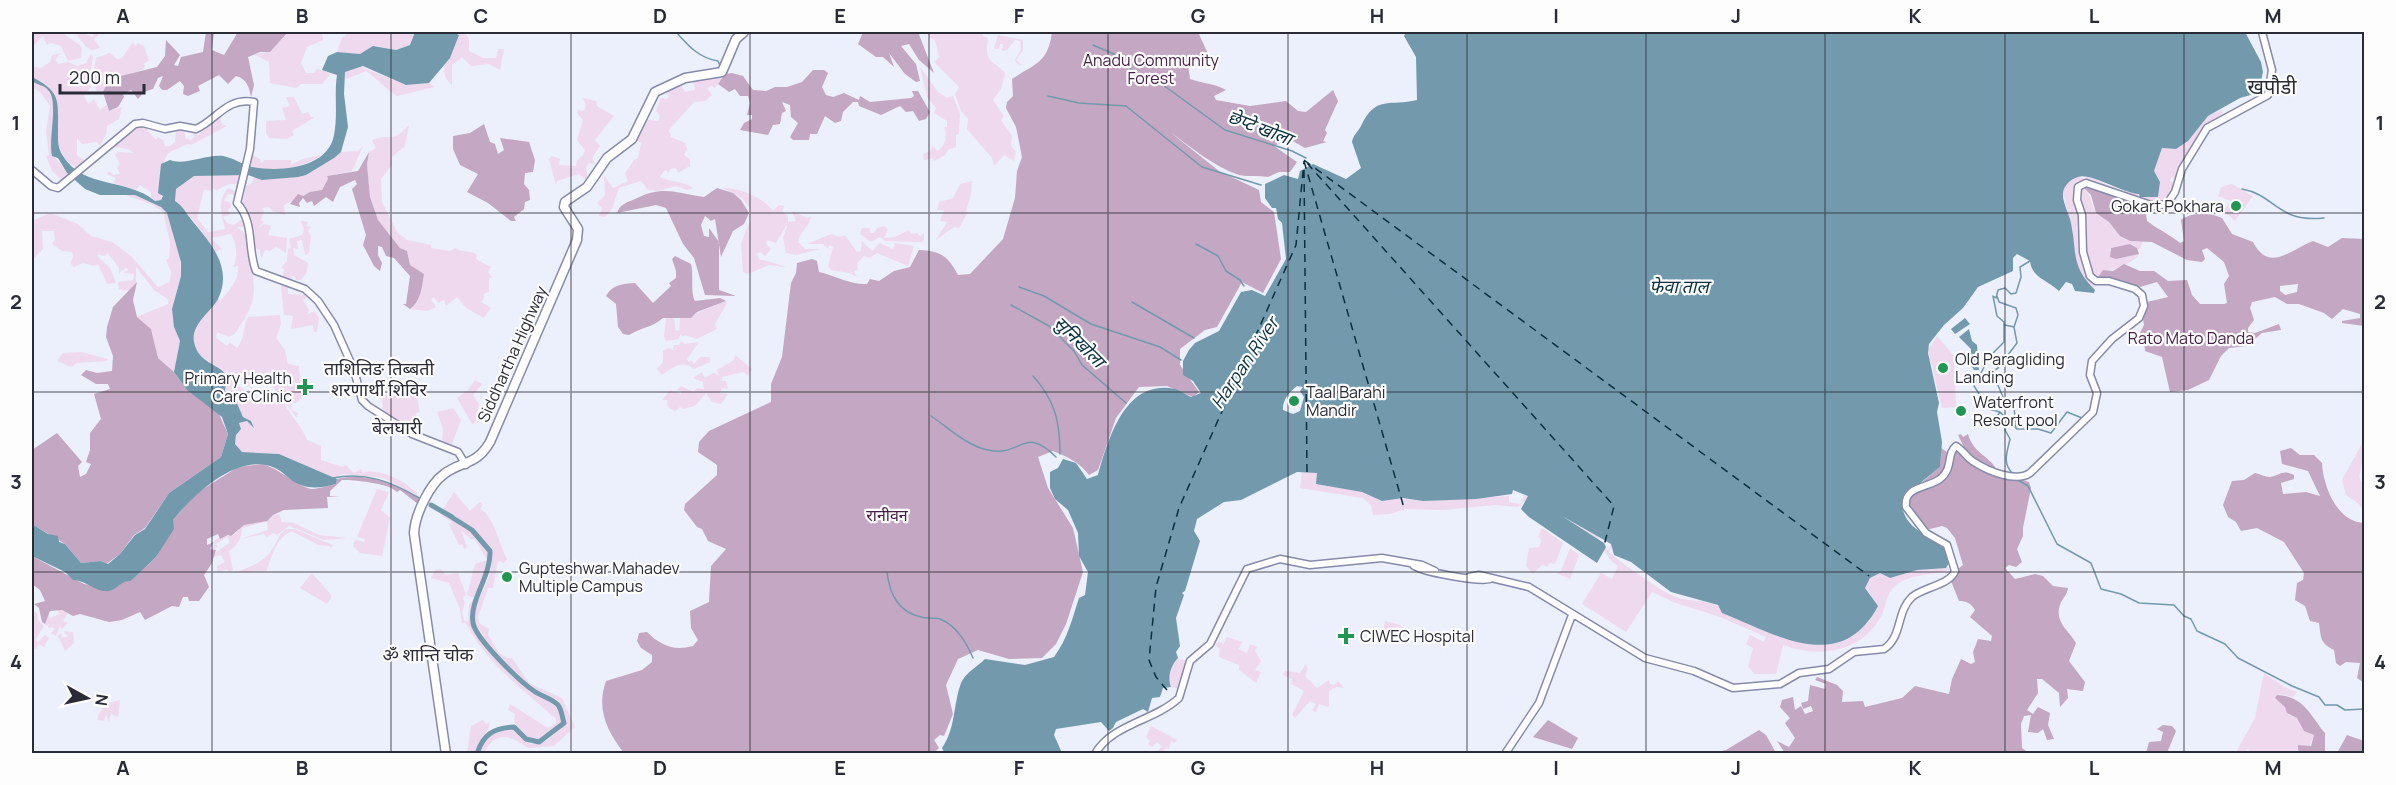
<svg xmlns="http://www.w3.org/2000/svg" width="2396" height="785" font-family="Manrope,'Noto Sans Devanagari',sans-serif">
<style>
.green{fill:#efd9ee;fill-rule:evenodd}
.forest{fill:#c4a7c2;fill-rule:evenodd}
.water{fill:#729aac;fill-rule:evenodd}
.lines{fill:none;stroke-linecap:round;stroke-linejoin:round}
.stream{stroke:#729aac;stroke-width:1.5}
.river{stroke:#729aac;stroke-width:5}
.ferry{stroke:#0a303e;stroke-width:1.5;stroke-dasharray:8 6;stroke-linecap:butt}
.major-casing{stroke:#868ba9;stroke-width:9}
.highway-casing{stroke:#868ba9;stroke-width:11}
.major{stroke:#fff;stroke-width:6}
.highway{stroke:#fff;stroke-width:8}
.grid{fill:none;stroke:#292b37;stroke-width:1.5;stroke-opacity:0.55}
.poi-dot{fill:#219652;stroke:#fdfdfd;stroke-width:2}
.labels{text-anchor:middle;stroke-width:4.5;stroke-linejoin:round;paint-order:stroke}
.park-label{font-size:16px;fill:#472147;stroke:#fdfdfd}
.poi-label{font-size:16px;fill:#292b37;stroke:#fdfdfd;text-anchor:start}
.street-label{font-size:16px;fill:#292b37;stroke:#fdfdfd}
.water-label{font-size:18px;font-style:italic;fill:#0a303e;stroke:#fdfdfd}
.neighbourhood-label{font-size:18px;fill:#292b37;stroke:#fdfdfd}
.quarter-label{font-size:20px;fill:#292b37;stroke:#fdfdfd}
.neatline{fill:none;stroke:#292b37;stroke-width:2}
.grid-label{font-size:20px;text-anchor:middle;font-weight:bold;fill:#292b37}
</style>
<rect width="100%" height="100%" fill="#eceffc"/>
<path class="green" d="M 32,32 L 61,32 L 82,47 L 81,58 L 68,61 L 61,46 L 51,43 L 47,45 L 43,36 L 33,46 Z
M 94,32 L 102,32 L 94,39 L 100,48 L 92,50 L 85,46 L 77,35 L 83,33 L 93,37 Z
M 288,32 L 322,32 L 323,40 L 307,47 L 301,63 L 306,73 L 314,73 L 317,69 L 331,73 L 322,84 L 301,84 L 296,88 L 270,83 L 269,62 L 254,54 L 270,52 Z
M 349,32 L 415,32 L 410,45 L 396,50 L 376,46 L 360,54 L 337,52 L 342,38 Z
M 453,32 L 464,32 L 469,39 L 469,51 L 483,58 L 496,58 L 498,49 L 504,49 L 500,70 L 489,64 L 471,66 L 462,57 L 452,65 L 452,85 C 435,73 451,49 453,32 Z
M 927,32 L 971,32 L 973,34 L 984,32 L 983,36 L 988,38 C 984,64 992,59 1005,73 L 1001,89 L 993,100 L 1004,116 L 1001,120 L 1012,136 L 1011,146 L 1016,152 L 1014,161 L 1004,155 L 994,166 L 992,158 L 967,129 L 968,119 L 961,111 L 955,94 L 959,87 L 934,62 L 939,57 L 935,40 L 930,38 Z
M 998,35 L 1023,40 L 1023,50 L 1016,60 L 1022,65 L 1017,64 L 1015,60 L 1021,49 L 1020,41 L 1015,40 L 1007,50 L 1002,51 L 1003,44 L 1000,44 L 999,49 L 994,49 Z
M 133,42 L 135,46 L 138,43 L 144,46 L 149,61 L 144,63 L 145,68 L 128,77 L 109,80 L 103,92 L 97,92 L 92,80 L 96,58 L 110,53 L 117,59 L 122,58 Z
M 61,53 L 55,60 L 59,64 L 68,62 L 77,66 L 86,63 L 91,54 L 93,57 L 88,82 L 91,87 L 84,96 L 88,104 L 94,99 L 100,110 L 106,105 L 109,111 L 122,107 L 119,119 L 107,126 L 106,134 L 100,146 L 97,142 L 82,144 L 77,138 L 77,155 L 86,162 L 76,168 C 50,152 57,117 55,94 L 32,77 L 34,67 L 41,68 L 50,62 L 52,55 Z
M 359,66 L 406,85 L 429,83 L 434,87 L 397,96 C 385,89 378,79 366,71 L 347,79 L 343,77 L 345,72 Z
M 920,67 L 938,92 L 947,98 L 953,96 L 960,114 L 959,134 L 956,135 L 956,147 L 948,150 L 945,155 L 934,161 L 933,158 L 924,160 L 923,154 L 930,151 L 933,146 L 937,151 C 945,147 948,136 944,127 L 947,127 L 947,121 L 934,113 L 936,108 L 927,97 Z
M 725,74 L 715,88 L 712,86 L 707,88 L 712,95 L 705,101 L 694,102 L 669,130 L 671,137 L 685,143 L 687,149 L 684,155 L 690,159 L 690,166 L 678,173 L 676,168 L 670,169 L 669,173 L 665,170 L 660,177 C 672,183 682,180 693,188 L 687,190 L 676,186 L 658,191 L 648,190 L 641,181 L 619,188 L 612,209 L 605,217 L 599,216 L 602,208 L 597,203 L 605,195 L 604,175 L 613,188 L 628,181 L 625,174 L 634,160 L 638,158 L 641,143 L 634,139 L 643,119 L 658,121 L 660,116 L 656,111 L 661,98 L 667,99 L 669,96 L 664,90 L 680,82 L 685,92 L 695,90 L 693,79 Z
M 32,81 L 50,90 L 53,98 L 51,152 L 67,173 L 67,179 L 63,182 L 52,171 L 46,156 L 49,155 L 46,131 L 50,106 L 40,92 L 32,87 Z
M 286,97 L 294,97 L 302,114 L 308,112 L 311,117 L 315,117 L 292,131 L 294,135 L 287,139 L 269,138 L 266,133 L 266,121 L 286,120 L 282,108 L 290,106 Z
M 583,98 L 596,101 L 597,106 L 614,116 L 595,140 L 600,146 L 592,158 L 596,165 L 589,163 L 586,167 L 588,183 L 584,186 L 585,179 L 579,174 L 557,181 L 556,185 L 549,159 L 552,156 L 560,159 L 559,165 L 576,166 L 578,159 L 583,155 L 585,150 L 577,140 L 583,120 L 577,113 L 578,110 L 584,111 L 586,105 Z
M 2222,110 L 2223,118 L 2209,125 L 2180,170 L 2176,168 L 2179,173 L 2177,179 L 2172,177 L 2170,181 L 2176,184 L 2168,201 L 2159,205 L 2084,180 L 2083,188 C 2093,196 2090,204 2096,213 C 2099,216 2105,218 2108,221 C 2124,237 2117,240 2143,242 L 2139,250 L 2132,244 L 2111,248 L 2109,250 L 2116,259 L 2139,254 C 2134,263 2113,271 2103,270 L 2093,289 L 2082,275 L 2074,257 L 2073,231 L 2063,193 L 2066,184 L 2078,176 L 2084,179 L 2088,176 L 2119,190 L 2158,197 L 2160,182 L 2154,171 L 2162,148 L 2176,149 L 2191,136 L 2208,116 Z
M 220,117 L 222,124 L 227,126 L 191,145 L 188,144 L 168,153 L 159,173 L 162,174 L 161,200 L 155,201 L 151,197 L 151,192 L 140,185 L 136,190 L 113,183 L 116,178 L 107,174 L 109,171 L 113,175 L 120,174 L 117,168 L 120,164 L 115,155 L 118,152 L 134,153 L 128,149 L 110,146 L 140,124 L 150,126 L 147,130 L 156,140 L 158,137 L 163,140 L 165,146 L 170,146 L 175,142 L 176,130 L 184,128 L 185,138 L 191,140 L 195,136 L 190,132 L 198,135 Z
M 409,125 L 405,146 L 392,157 L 392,165 L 381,179 L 382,202 L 397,232 L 407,240 L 431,245 L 431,248 L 450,251 L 455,248 C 462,253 471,250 477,255 L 476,259 L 491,267 L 488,272 L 492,277 L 489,278 L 489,292 L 484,294 L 483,301 L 480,301 L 491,308 L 484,318 L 466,308 L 457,297 L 446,306 L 444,300 L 438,303 L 434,297 L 431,299 L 436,307 L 427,311 L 410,309 C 421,301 422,288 424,274 L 410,265 L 407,251 L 400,248 L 378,220 L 370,197 L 367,165 L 369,152 L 376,148 L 372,140 C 391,132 391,145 409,125 Z
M 363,146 L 352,171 L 327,176 L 328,179 L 322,191 L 310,192 L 284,205 L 285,215 L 272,211 L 269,207 L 262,208 L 264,211 L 261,220 L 264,222 L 257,229 L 264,224 L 271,226 L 268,235 L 287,238 L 286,253 L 276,247 L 270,251 L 265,250 L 262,258 L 259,252 L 261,249 L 258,250 L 252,243 L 253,236 L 242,206 L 246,186 L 252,183 L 254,175 L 262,180 L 306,175 L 341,152 L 358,151 Z
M 251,154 L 260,159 L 261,163 L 265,160 L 291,160 L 291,165 L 303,159 L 321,155 C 299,170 274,172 248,166 Z
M 229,175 L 240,175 L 239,184 L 229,184 L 217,190 L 212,188 L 210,191 L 204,189 L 197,218 L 208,232 L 225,229 C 222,214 216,203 228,188 L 235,191 L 235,195 L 228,194 L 224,201 L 230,202 L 231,208 L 228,209 L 230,215 L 223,217 L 227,223 L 234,225 L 244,218 L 246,227 L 237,227 L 247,235 C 247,271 266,290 241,324 C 237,330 236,335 229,337 L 217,332 L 216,338 L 227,346 L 230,342 L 237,348 C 246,336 243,325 248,317 L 280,315 L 281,324 L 276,338 L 285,350 L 288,364 L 299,366 L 301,388 L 307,392 L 302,393 L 301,399 L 296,403 L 292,403 L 291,410 L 298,413 L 297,418 L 268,381 L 258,379 L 257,373 L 250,375 L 252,389 L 243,379 L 238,381 L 239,386 L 249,393 L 247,398 L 267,397 L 273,391 L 278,397 L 277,401 L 284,403 C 291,417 302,426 307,440 L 321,446 L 321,460 L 343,467 L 345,465 L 354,473 L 361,469 L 363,473 C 378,466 414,485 420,498 L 384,478 L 342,474 L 335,479 L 279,454 L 241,452 L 235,444 L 239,423 L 247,421 L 253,427 L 252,421 L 243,417 L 236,401 L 225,392 C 225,387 228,378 225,374 C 218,363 190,358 194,337 C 197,320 210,311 218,298 L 220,301 C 228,292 240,279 238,266 L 233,267 C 239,258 236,242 231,234 L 211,238 L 222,249 L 216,252 L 194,221 L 175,202 L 176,189 L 194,176 Z
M 972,181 L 971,194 L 966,212 L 968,212 L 959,228 L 954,227 L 936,240 L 947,222 L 940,221 L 944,210 L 937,210 L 939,202 L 953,198 L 960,184 Z
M 2232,184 L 2253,196 L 2235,221 L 2223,211 L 2231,201 L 2218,196 L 2221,187 Z
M 723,188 C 740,188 762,197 773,211 L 779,205 L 784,206 L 782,211 L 788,216 L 788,222 L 796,221 L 792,211 L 807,218 L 811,217 C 809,227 799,233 798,242 L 805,249 L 820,249 L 796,255 L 786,253 L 783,238 L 788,223 L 776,243 L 767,240 L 766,244 L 771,249 L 765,256 L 760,252 L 757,254 L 759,259 L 787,267 L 769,265 L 748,274 L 743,272 L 741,243 L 751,219 L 750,208 L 742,198 Z
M 120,193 L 135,195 L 161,207 L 169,216 L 179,246 L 181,276 L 174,301 L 174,327 L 180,341 L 174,372 L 158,358 L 151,329 L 137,317 L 168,304 L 168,299 L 154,290 L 136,267 L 136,284 L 128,291 L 119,289 L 118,282 L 133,280 L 134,274 L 123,273 L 128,270 L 127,267 L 119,273 L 119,268 L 108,253 L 104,256 L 98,254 L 98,257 L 110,268 L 116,283 L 107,284 L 98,264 L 94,266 L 83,263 L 74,267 L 70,263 L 73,257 L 72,252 L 62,251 L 52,244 L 55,239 L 54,231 L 42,231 L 43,249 L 32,260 L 32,208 L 35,212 L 34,220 L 50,213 L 78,224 L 91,236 L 112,242 L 131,256 L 158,287 L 170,282 L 171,272 L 166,260 L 169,258 L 170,242 L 163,212 L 153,205 Z
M 301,221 L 308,222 L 306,226 L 311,227 L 308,231 L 311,237 L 309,253 L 305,255 L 302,240 L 297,241 L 298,249 L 293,248 L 294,255 L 308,263 L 307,272 L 301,280 L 296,280 L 294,276 L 291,277 L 296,284 L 277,278 L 283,276 L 284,269 L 281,268 L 287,261 L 288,249 L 291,248 L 289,239 L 302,235 L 304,230 Z
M 885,226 L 888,230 L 884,238 L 895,237 L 909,230 L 911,234 L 917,233 L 920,236 L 924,233 L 924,240 L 922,242 L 885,241 L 880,237 L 871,242 L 860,234 L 862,228 L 870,228 L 870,233 L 874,233 L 877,228 Z
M 831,234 L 839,237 L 845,235 L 857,252 L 861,251 L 862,241 L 872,251 L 880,243 L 893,249 L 895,243 L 914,246 L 908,266 L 877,253 L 869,258 L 864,256 L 857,263 L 858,269 L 854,272 L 857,277 L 849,273 L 831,270 L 828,266 L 833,247 L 829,245 L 828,249 L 823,244 L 807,244 Z
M 288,285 L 288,294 L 303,295 L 304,291 L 312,295 L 303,300 L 309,310 L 307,315 L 314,311 L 319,318 L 317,332 L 314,332 L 313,325 L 291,329 L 293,316 L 284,315 L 281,286 Z
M 726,301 L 727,303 L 715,324 L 717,329 L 697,339 L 685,335 L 683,337 L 681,334 L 678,339 L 666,341 L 664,337 L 666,318 L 674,318 L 676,331 L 679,330 L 680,318 L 691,318 L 697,313 Z
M 1937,336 L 1954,356 L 1956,407 L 1942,408 L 1928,350 Z
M 681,341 L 685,344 L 699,342 L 687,359 L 689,362 L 691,360 L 694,364 L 700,357 L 710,357 L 710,362 L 694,369 C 684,360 674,366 662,375 L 657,369 L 663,362 L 663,351 L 668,348 L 673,350 L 674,345 L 679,345 Z
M 81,352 L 108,359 L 107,361 L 77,363 L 71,367 L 57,361 L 63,353 Z
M 735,355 L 752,369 L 748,375 L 743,372 L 722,377 L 722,381 L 726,381 L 728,389 L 722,388 L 720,393 L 728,394 L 721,404 L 712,402 L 706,393 L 695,406 L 683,409 L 680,407 L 675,411 L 668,407 L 667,400 L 662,400 L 670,390 L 681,394 L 681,391 L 677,390 L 681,386 L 693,392 L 697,388 L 704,389 L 703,382 L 693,378 L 702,372 L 705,378 L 713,373 L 719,375 L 717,370 L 734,360 Z
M 475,380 L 482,384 L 473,395 L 479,404 L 475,423 L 472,424 L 457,398 L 468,390 Z
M 415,390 L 420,412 L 416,413 L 418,420 L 400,425 L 383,416 L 382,395 Z
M 453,408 L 461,420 L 452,444 L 442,442 L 443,429 L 437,412 Z
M 2364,440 L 2364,457 L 2359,477 L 2364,486 L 2364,512 L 2359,504 L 2346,495 L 2342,480 Z
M 1302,471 L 1318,473 L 1316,484 L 1362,492 L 1382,501 L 1397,498 L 1423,501 L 1509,496 L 1509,502 L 1520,504 L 1525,495 L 1599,538 L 1598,540 L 1608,550 L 1616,536 L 1609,552 C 1619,561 1659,590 1671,595 C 1688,603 1702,598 1719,607 L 1722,613 L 1838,642 L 1870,621 L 1871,595 L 1865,587 L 1870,578 L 1880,573 L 1890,578 L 1917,570 L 1947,567 L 1949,570 C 1931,576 1907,573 1893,588 C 1885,596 1886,609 1880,618 C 1860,653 1817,658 1783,645 L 1776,674 L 1755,674 L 1748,667 L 1753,648 L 1746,644 L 1750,635 L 1764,642 L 1766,637 L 1720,617 L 1673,602 L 1652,592 L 1626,632 L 1582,604 L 1601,573 L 1612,579 L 1618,566 L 1610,560 L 1603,548 L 1526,500 L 1518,507 L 1495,505 L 1444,510 L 1406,509 L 1390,514 L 1373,515 L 1371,505 L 1362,498 L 1300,488 Z
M 377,489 L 389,492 L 381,510 L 390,518 L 382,556 L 360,553 L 353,546 L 355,540 L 364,542 L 365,539 L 357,537 Z
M 454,492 L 470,511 L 480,502 L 483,505 L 480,509 C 494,515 499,545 507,559 L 504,563 L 498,561 L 493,588 L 488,588 L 478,617 L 479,623 L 489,629 L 488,635 L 499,653 L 507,658 L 512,658 L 529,683 L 562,698 L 575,727 L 554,746 L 528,748 C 510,734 495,731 484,753 L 480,753 C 486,737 495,729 513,728 L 530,744 L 546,741 L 566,723 L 559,701 L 524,683 L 488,647 L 512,677 L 558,708 L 562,722 L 540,741 L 525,738 L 514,722 L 515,714 L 508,710 L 510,704 L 548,728 L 556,723 L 556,719 C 519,685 491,669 465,622 L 462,624 L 460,609 L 449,583 L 431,578 L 435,570 L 441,569 L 446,575 L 458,573 L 466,595 L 463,598 L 465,603 L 462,613 L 465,622 L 468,621 L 469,605 L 474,598 L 467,595 L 475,564 L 487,560 L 475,539 L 470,539 L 461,530 L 467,547 L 464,549 L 462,544 L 459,545 L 449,524 L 452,522 L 440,514 ZM 475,530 C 499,556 494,566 480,597 C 477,602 473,608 473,614 C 473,627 487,634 487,647 C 486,645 473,628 472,625 C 462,594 514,565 475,536 Z
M 279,514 L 282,522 L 294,523 L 319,535 L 347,538 L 324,540 L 289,526 L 277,535 L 273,533 L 267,537 L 264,534 L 240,539 L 268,530 L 267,522 L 264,522 L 242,528 C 242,537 237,547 229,551 L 233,570 L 229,572 L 227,569 L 218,572 L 217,566 L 225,562 L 221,555 L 214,557 L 214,554 L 230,542 L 227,537 L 216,544 L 218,547 L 209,550 L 215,545 L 214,541 L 218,538 L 234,535 L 244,524 L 267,521 L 273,515 Z
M 1542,528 L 1563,543 L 1555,564 L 1550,563 L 1547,567 L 1542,565 L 1533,574 L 1526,566 L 1529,548 L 1539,547 L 1542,540 L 1538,537 Z
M 286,529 L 294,529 L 333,545 L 330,549 L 330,546 L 318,545 L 292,531 C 274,538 273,558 266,571 L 233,573 C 250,567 267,562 275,544 C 279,538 279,534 286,529 Z
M 1570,548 L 1579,555 L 1570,579 L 1556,573 L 1561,571 Z
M 312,573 L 332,596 L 327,604 L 300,588 Z
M 57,609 L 68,613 L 63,621 L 68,623 L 62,629 L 60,626 L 56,636 L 51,633 L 55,629 L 52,627 L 48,628 L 49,623 L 47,626 L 45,624 L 47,615 L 51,618 L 59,614 Z
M 32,610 L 38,614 L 38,620 L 44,626 L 35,640 L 38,642 L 45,635 L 49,638 L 44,647 L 38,644 L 37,649 L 32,647 Z
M 1385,621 L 1401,625 L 1400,638 L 1382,637 Z
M 63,631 L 73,632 L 74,643 L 65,651 L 58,636 L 61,633 L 62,638 L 68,636 Z
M 1227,637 L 1243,642 L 1238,649 L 1247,653 L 1250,644 L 1257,647 L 1255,651 L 1261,661 L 1255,670 L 1261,672 L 1256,683 L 1239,670 L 1239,665 L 1219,657 L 1220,649 L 1215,645 L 1219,642 L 1223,644 Z
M 1178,658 L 1186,661 L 1180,689 L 1171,687 C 1167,677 1171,665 1178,658 Z
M 1306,664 L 1308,669 L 1305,676 L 1317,688 L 1329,680 L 1330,684 L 1334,685 L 1338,681 L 1344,688 L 1337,687 L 1329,691 L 1329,707 L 1319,704 L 1316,712 L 1312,710 L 1316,704 L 1310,701 L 1295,718 L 1292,715 L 1304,691 L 1291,684 L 1292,679 L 1283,675 L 1285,671 L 1300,673 Z
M 2264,673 L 2284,687 L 2297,692 L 2293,697 L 2279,694 L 2275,698 L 2285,706 L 2289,715 L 2298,718 L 2304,731 L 2314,735 L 2309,747 L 2301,745 L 2301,753 L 2250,753 L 2248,749 L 2243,753 L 2235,754 L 2255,718 Z
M 120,700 L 118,717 L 111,714 L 109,722 L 106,715 L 104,721 L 97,720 C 100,708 108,702 120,700 Z
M 483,720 L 486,724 L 490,722 C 489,734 477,741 477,753 L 467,753 L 471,726 Z
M 1151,726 L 1177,740 L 1175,743 L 1171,741 L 1169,749 L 1166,748 L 1161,753 L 1158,751 L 1162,746 L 1157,742 L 1152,747 L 1148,744 L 1150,741 L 1146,737 Z"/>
<path class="forest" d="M 206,32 L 214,32 L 212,50 L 224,55 L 238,32 L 288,32 L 270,52 L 260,52 L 248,57 L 254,85 L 251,97 C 249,87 247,79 236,76 L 228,84 L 219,75 L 198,86 L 200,91 L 188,96 L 183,94 L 184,86 L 180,81 L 167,90 L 162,90 L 159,86 L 163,76 L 158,78 L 153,89 L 144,92 L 138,99 L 131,90 L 123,94 L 124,97 L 118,107 L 109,111 L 103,92 L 109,79 L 157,67 L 165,56 L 166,40 L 180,55 L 174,65 L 178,66 L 181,57 L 203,52 Z
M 863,32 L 918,32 L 934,73 L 919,60 L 909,44 L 901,46 L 916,64 L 920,81 L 916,82 L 905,74 L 889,53 L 894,67 L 883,57 L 876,57 L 858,44 Z
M 1052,32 L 1198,32 L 1209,56 L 1188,65 L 1190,79 C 1203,84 1214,83 1226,90 L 1214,96 L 1216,100 L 1250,106 L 1286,101 L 1298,111 L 1306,112 L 1333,90 L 1338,101 L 1325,130 L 1327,133 L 1323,141 L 1327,142 L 1305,148 L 1289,139 L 1274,146 L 1297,162 L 1290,172 L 1279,172 L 1268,177 C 1258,175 1248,177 1239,175 C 1214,167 1191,147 1170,132 L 1219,171 L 1259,190 L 1261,202 L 1274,212 L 1281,259 L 1263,293 L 1242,282 L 1217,327 L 1205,330 L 1180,349 L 1180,365 L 1199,392 L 1193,397 L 1167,386 L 1139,387 L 1116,418 L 1098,470 L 1089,475 C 1079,462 1068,457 1053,451 L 1038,457 L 1048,488 L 1073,528 L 1083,572 L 1066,624 L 1056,644 L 1042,658 L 1009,659 L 978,650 L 958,659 L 946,685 L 953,714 L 944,736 L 940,735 L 934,740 L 939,748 L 933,754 L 624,753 C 607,731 596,709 606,681 L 642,670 L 652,662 L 652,655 L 641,648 L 637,641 L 639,633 L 647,632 C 661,646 674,651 693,646 L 698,640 L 691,628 L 690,611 L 709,602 L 711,566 L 726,549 L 708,541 L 702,529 L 697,527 L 684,510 L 685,504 L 717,475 L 717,465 L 698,452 L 699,442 L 709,431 L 771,402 L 771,384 L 782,357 L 791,283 L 796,273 L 797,263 L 812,259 L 817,261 L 819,272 C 836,276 851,285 867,284 L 870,279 L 879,281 L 894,271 L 910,267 L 919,250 C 941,251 948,256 958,275 L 970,274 L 1003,239 L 1015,198 L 1017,171 L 1022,157 L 1016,127 L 1006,108 L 1007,102 L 1013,96 L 1012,79 C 1036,63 1048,63 1052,32 Z
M 813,70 L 824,70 L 828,73 L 822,87 L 826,95 L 833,97 L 844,93 L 859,100 L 860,96 L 870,102 L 911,98 L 914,96 L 912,91 L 918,91 L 930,112 L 926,119 L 919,121 L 913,111 L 906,112 L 900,106 L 881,115 L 859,106 L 858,102 L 853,102 L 843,112 L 841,121 L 835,123 L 825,116 L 817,134 L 810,134 L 809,140 L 793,140 L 790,137 L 798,123 L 791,117 L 790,105 L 782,102 L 786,111 L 782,113 L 780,124 L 773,125 L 768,135 L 740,130 L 744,123 L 752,119 L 752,115 L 747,115 L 750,103 L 748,96 L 740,96 L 735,89 L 729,92 L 718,84 L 725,74 L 732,73 L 743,76 L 753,90 L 766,91 L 775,87 L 787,87 L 802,82 Z
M 484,124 L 490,142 L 495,144 L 498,154 L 504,150 L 500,138 L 529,142 L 535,160 L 533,172 L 525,173 L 524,184 L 529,190 L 530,200 L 525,202 L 524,209 L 514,217 L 516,221 L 511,221 L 488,203 L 467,192 L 478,174 L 460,165 L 453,149 L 453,136 L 470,133 Z
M 369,152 L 367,165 L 370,197 L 378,220 L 400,248 L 407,251 L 410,265 L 424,274 C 422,287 421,301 410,309 L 403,304 L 406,304 L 410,276 L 394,258 L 386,256 L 382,247 L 378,246 L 378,255 L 382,263 L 380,271 L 374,266 L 363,245 L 366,235 L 352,189 L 357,184 L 355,180 L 340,187 L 333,202 L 326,197 L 314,206 L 312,201 L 307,203 L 303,198 L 299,203 L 300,207 L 290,204 L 298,194 L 303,196 L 310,192 L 322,190 L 328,179 L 327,176 L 358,171 Z
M 2086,184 L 2111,195 L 2120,196 L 2146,214 L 2147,221 C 2156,228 2169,234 2180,243 L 2184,241 L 2181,220 C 2191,212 2210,212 2222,218 L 2232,234 L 2253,242 C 2269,273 2290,250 2313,241 L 2328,247 L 2342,238 L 2364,239 L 2364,326 L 2342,323 L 2342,321 L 2360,318 L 2360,314 L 2343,309 L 2332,319 L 2324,313 L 2299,304 L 2287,304 L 2275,297 L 2252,302 L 2250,308 L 2254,320 L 2248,328 L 2248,332 L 2255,333 L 2279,324 L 2281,330 L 2262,333 L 2247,346 L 2229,348 L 2221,356 L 2209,380 L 2188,390 L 2170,392 L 2162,357 L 2145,351 L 2144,342 L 2139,335 L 2144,325 L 2143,318 L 2147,302 L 2168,297 L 2157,282 L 2140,287 L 2098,277 L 2103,270 L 2113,271 L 2124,264 L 2140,271 L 2154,271 L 2168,281 L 2187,280 L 2192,295 L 2200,304 L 2224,304 L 2227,303 L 2224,284 L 2229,276 L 2224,262 L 2207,248 L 2202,250 L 2205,259 L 2202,262 L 2187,260 L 2152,242 L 2130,241 L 2120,236 L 2109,222 L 2096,213 L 2091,195 L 2082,186 ZM 2298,284 L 2297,292 L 2285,295 L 2280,291 L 2280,286 Z
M 717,188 L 733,193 L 741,200 L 749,213 L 744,224 L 733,231 L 721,257 L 715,219 L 711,221 L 705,216 L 701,225 L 704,236 L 709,237 L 709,228 L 719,242 L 719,290 L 736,296 L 705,295 L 694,258 L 683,244 L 666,208 L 656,205 L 617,213 C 620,204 626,203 635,199 C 663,185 674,193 704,197 Z
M 2130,244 L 2137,248 L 2139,254 L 2116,259 L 2110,257 L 2111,248 Z
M 675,256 L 691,264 C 694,276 690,292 695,301 L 720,298 L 726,301 L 697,312 L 691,318 L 663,318 C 652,328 641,327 629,335 L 623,334 L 618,327 L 616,304 L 606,296 C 613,284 623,284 635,283 L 653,303 L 671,286 L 669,283 L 676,278 L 676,271 L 672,259 Z
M 137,282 L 133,300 L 137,317 L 151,329 L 158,358 L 174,372 L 187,390 L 218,412 L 228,434 L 221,457 L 169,493 L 145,528 L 134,535 L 120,554 L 105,565 L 100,561 L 81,563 L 65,544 L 32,524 L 32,450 L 57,433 L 82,462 L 78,466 L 80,477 L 86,474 L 91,464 L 86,462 L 90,450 L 90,433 L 101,419 L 94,394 L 110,389 L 108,384 L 96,384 L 81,375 L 86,370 L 97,373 L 112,371 L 113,356 L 106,337 L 107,327 L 113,307 Z
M 1961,434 L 1963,437 L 1968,434 C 1974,455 1990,455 1998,472 L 2029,482 L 2031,488 L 2023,528 L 2023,536 L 2017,549 L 2022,562 L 2016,567 L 2009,565 L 2005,568 L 2015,579 L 2035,574 L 2043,576 L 2053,586 L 2068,588 C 2067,596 2062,598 2060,605 C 2054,622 2069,631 2076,643 L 2069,661 L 2085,682 L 2083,691 L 2067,689 L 2068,698 L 2060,707 L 2059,693 L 2042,679 L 2037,679 L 2038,693 L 2027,710 L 2033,714 L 2038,707 L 2050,713 L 2048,725 L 2054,739 L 2047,740 L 2043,729 L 2038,733 L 2028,732 L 2031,715 L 2024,716 L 2021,724 L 2022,748 L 2029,753 L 1785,753 L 1777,741 L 1789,747 L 1795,738 L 1785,723 L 1790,718 L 1780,707 L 1782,700 L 1793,697 L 1795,710 L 1801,706 L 1805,714 L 1813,711 L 1811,706 L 1803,709 L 1801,703 L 1808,701 L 1810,685 L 1825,689 L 1826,684 L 1815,680 L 1817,677 L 1837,685 L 1843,691 L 1842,702 L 1863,701 L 1865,707 L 1902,698 L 1915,686 L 1949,694 L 1952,679 L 1961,659 L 1971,664 L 1975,662 L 1973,652 L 1978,639 L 1991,641 L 1992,636 L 1970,617 L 1975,610 C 1971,603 1966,601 1959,601 L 1949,576 L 1963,565 L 1955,538 L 1947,528 L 1942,526 L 1926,530 L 1903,498 L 1940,467 L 1941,448 L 1950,454 L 1956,449 L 1967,453 L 1958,435 Z
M 2291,448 L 2300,455 L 2314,455 L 2322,463 C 2323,486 2337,522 2364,523 L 2364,683 L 2357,678 L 2360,663 L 2346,662 L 2340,666 L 2336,663 L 2334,650 C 2320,643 2321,638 2319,623 L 2310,621 L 2305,606 L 2295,600 L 2297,583 L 2303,580 L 2304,573 L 2284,542 L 2257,528 L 2241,531 L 2236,522 L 2228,517 L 2223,505 L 2232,481 L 2244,480 L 2255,473 C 2260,474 2265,477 2270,477 C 2281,475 2282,469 2294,475 L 2294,479 L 2281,483 L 2283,494 L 2306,492 L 2320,496 L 2308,471 L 2282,464 L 2280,451 Z
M 262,464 C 279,468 303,490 313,489 C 318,489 330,485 336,484 L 337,479 C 366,472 396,483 419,499 L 418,504 L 400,490 L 397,492 C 389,483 355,480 342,480 L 330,491 L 330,496 L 341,496 L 327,497 L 328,508 L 284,510 L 273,515 L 267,521 L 244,525 L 231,536 L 228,535 L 220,539 L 218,534 L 207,539 L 207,545 L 214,542 L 210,549 L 216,550 L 212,563 L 204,575 L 209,587 L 199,601 L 189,601 L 188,597 L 183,597 L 179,607 L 172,606 L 145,620 L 140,612 L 122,620 L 109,622 L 80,614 L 73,616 L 62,610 L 50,611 L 45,624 L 42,622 L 39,608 L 34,604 L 45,601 L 40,590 L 32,584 L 32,556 L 84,584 L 114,589 L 125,580 L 131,581 L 156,557 L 171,530 L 173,520 L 195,494 L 238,467 Z
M 2277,695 C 2304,696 2310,715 2325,733 L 2325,753 L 2301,753 L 2298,750 L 2298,745 L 2311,746 L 2314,735 L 2304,731 L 2297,718 L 2287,713 L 2285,707 L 2275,698 Z
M 1548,720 L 1578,738 L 1572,749 L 1533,737 Z
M 2163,725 L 2172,726 L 2176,731 L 2167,753 L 2146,753 L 2149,742 L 2161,741 L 2163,732 L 2157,729 Z
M 1759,730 L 1766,735 L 1776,753 L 1714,753 L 1726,750 Z
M 2347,735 L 2364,741 L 2364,753 L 2337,753 Z"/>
<path class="water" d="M 415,32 L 453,32 L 459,35 L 450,58 L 429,83 L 406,85 L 363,66 L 345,72 L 344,94 L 348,127 L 341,152 L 334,158 L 306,175 L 298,177 L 262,180 L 248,175 L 194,176 L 176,189 L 175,201 C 181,205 184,209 187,214 C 205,238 235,264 218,299 C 211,312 191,324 194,342 C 198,363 219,364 225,374 C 228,378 225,388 225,392 L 236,401 L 243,417 L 251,421 L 254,428 L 247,421 L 239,423 L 241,429 L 236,435 L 235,444 L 242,452 L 279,454 L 337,479 L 336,484 C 321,488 304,491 289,478 C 283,473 279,469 270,466 C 235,455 193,495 173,520 L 174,529 L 156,557 L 131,581 C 121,580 118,589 109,591 C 96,593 86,580 73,580 L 65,572 L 32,556 L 32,524 L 48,534 L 58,536 L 59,542 L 65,544 L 81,563 L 100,561 L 108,564 L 120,554 L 135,535 L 145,529 L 169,493 L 221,457 L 228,434 L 222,417 L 187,390 L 174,372 L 180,341 L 174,327 L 172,309 L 181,276 L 181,262 L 167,213 L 161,207 L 135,195 L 100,195 L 85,189 L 67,173 L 58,158 L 52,156 C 48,139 59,100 48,90 C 44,85 37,85 32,81 L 32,77 C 61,92 58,100 58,130 C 58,139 57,147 63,156 C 83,189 128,178 155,201 L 161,200 L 163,196 L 158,193 L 161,164 L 170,160 C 184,166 207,154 223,156 C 234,158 241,164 252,167 C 279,172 328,169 334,135 C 338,115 334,94 337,75 L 322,70 L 328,56 L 337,52 L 360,54 L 373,46 L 396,50 L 410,45 Z
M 1406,32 L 2245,32 L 2261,62 L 2263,72 L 2259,89 L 2254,94 L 2240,98 L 2208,116 L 2188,141 L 2176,149 L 2162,148 L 2154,171 L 2160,182 L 2158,197 L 2140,197 L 2139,194 C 2122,193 2090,172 2078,177 C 2071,179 2064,185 2063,193 C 2062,200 2068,212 2070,219 C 2078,250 2069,265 2095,290 L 2094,293 L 2075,291 L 2072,284 L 2066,282 L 2059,291 C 2047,280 2032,278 2030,261 L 2017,254 L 2013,258 L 2013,271 L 1978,287 L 1963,308 L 1944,325 L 1929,344 L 1928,353 L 1939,403 L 1937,412 L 1942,442 L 1940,467 L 1909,492 L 1902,505 C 1905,530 1929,534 1945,548 L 1950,561 L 1946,568 L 1917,570 L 1890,578 L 1880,573 L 1870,578 L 1865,588 L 1878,606 C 1841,676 1775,634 1722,613 L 1718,605 L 1671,592 L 1631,562 L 1614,555 L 1611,544 L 1562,516 L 1604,543 L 1606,547 L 1597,563 L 1529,517 L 1521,509 L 1528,496 L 1513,490 L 1512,494 L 1476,499 L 1423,501 L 1403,498 L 1382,501 L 1362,492 L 1316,484 L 1317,473 L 1297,472 L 1241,500 L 1224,502 L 1197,519 L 1194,531 L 1200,541 L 1185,591 L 1182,593 L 1184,595 L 1176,618 L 1180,646 L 1176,652 L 1178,658 C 1171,665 1167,677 1171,687 L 1163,688 L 1160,697 L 1152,698 L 1148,712 L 1143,709 L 1116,722 L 1113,728 L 1109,731 L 1101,722 L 1056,729 L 1054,735 L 1062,753 L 945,754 L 942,748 C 956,728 953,705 961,683 C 966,672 977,667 985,659 L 1025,665 L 1054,657 C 1068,638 1072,619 1079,598 L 1085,595 L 1088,572 L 1079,556 L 1078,533 L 1068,510 L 1055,499 L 1050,488 L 1050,472 L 1058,468 L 1063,459 L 1076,463 L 1087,479 L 1098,475 C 1108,440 1125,378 1175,389 C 1180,390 1186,395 1191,397 L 1201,393 L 1193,381 L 1183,375 L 1183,361 L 1189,350 L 1195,343 L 1219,331 L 1241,292 L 1252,290 L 1265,296 L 1286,259 L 1282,223 L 1278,219 L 1276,208 L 1272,208 L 1265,198 L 1265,184 L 1284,175 L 1298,179 L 1300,171 L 1313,164 L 1346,179 L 1361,168 L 1352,142 C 1353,135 1358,132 1361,126 C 1376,94 1390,107 1417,100 L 1416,57 L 1404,36 ZM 1297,386 L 1303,387 L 1300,391 L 1304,397 L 1300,411 L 1293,414 L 1283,410 C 1282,401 1289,392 1297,386 Z
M 1965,318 L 1970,324 L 1955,334 L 1951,329 Z
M 1969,329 L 1972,341 L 1977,345 L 1979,370 L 1974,370 L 1970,364 L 1971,349 L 1959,337 Z"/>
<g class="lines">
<path class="stream" d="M 676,32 C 687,44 698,58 718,61 L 720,66
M 1093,45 L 1116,55
M 1118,59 L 1136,73 L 1163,85 L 1225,130 L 1292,151 L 1306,158
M 1048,96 L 1079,103 L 1126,106 L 1202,167 L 1261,185
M 2242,189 C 2276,195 2277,223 2324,218
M 1196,244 L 1218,256 L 1226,271 L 1240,280 L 1244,286
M 2030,261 L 2020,267 L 2021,277 L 2016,293 L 2011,294 L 2005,288 L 1998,290 L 1996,298 L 1993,296 L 1997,316 L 2004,322 L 2004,342 L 1990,356 L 1974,386 L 1989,409 L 2000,412 L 2017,429 L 2038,429 L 2051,433 L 2067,412 L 2082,418
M 1019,287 L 1044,296 L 1091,324 L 1160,347 L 1181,360
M 1997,296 L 1999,302 L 2016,308 L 2018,315 L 2014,327
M 1132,302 L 1194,338
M 1011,305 L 1049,326 L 1074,351 L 1082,365 L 1126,403
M 2005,325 L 2014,327 L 2017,343 L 1998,368 L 1990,373 L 1990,382 L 1997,383 L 2003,397 L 2014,407 L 2016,428
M 1033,376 C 1055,400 1060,422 1060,454
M 2000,412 L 1997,416 L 2005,422 L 2005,430 L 2010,439 C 2007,453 2002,463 2013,474
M 931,416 C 949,428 967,446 988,450 C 1022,458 1023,424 1056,457
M 333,478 C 365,471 392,482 419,498
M 2018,480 L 2028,486 L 2057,544 L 2091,563 L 2101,589 L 2121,594 L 2139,603 L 2174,605 L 2184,616 L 2191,619 L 2197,631 L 2225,644 L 2238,658 L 2292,686 L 2319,697 L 2325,705 L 2337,705 L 2345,710 L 2364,709
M 887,573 C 890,594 898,612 921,617 C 927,619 934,617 940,619 C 957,626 966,642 973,658"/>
<path class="river" d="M 431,505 L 452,517
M 453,518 L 472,530 L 490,551 C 491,577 469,600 473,623 C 476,639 519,681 534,691 C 541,696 553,699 558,705 C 562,710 562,717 564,723 L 539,742 L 526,739 L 514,727 C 494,728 483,734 477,754"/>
<path class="ferry" d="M 1304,160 L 1869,576
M 1304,161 L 1404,508
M 1307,163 L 1614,506 L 1604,546
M 1304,170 L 1307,473
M 1167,690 L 1156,677 L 1149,660 L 1156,587 L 1179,508 L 1296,245 L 1304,161"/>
<g class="major-casing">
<path id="major" d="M 32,170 L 51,186 L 58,188 L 135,124 L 143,123 L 165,129 L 180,126 L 196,129 C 217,120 226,97 254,102 L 250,149 L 237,203 C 255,223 247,248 256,271 L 305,289 L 318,301 L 334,325 L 354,370 L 362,400 L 368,406 L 412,434 L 458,452 L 466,465
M 1413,565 C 1421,572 1479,582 1490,579
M 1469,577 L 1479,575 L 1529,587 L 1645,658 L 1694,671 L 1733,688 L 1780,684 L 1799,673 L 1829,669 L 1854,652 L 1884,649 C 1903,636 1896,612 1912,597 C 1924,587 1950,585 1955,571 L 1947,545 L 1926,533 L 1906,507 C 1903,486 1928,488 1940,479 C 1954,468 1946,454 1956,446 C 1963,450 1967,458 1974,462 C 1988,471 2016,483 2030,473 L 2093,412 L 2097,393 L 2090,375 L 2092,361 L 2112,339 L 2139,318 L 2144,306 L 2142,295 L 2135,289 L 2109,281 L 2096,281 L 2090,276 L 2083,252 L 2082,215 L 2077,200 L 2078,187 L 2086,183 L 2154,206 L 2167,204 L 2175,192 L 2182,169 L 2207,128 L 2268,95 L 2272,70 L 2262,32
M 1095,754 C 1112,724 1154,721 1179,698 L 1190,661 L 1210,644 L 1247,569 L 1280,559 L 1310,565 L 1382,558 L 1422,565 L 1435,571
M 1505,754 L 1539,703 L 1572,615"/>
</g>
<g class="highway-casing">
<path id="highway" d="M 446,754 L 414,533 C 415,515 429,485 444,474 C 463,460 476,466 490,442 L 577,240 L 578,229 L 564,207 L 565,202 L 587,187 L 607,158 L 632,139 L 655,92 L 685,78 L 722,72 L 736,39 L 744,32"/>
</g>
<use href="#major" class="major"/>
<use href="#highway" class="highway"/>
</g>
<path class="grid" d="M 212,32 L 212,754M 391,32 L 391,754M 571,32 L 571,754M 750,32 L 750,754M 929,32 L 929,754M 1108,32 L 1108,754M 1288,32 L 1288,754M 1467,32 L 1467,754M 1646,32 L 1646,754M 1825,32 L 1825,754M 2005,32 L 2005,754M 2184,32 L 2184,754M 32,213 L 2364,213M 32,392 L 2364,392M 32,572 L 2364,572"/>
<g class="poi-dot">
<circle cx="2236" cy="206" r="6"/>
<circle cx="1943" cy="368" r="6"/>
<path d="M302 378h6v6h6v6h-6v6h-6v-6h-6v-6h6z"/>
<circle cx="1294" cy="401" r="6"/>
<circle cx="1961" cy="411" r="6"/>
<circle cx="507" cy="577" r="6"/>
<path d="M1343 627h6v6h6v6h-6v6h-6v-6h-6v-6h6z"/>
</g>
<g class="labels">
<g class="park-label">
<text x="1151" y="66">Anadu Community<tspan x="1151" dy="18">Forest</tspan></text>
<text x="2191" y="344">Rato Mato Danda</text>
<text x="887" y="521">रानीवन</text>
</g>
<g class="poi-label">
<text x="2224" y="212" text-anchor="end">Gokart Pokhara</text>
<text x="1955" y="365">Old Paragliding<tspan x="1955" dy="18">Landing</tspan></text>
<text x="292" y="384" text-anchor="end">Primary Health<tspan x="292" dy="18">Care Clinic</tspan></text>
<text x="1306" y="398">Taal Barahi<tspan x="1306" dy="18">Mandir</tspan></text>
<text x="1973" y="408">Waterfront<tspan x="1973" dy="18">Resort pool</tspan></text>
<text x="519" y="574">Gupteshwar Mahadev<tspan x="519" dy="18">Multiple Campus</tspan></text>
<text x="1360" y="642">CIWEC Hospital</text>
</g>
<g class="street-label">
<text transform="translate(512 354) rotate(-66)" y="6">Siddhartha Highway</text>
</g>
<g class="water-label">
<text transform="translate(1260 128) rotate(21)" y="6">छेप्टे खोला</text>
<text x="1679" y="293">फेवा ताल</text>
<text transform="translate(1079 342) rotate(45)" y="6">सुनिखोला</text>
<text transform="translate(1245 363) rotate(-56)" y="6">Harpan River</text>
</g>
<g class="neighbourhood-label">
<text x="379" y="375">ताशिलिङ तिब्बती<tspan x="379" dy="21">शरणार्थी शिविर</tspan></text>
<text x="397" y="434">बेलघारी</text>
<text x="428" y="661">ॐ शान्ति चोक</text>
</g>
<g class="quarter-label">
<text x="2272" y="94">खपौडी</text>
</g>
</g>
<rect width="2396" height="785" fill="none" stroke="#fdfdfd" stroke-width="66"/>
<g transform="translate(87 698) rotate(98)" stroke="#fdfdfd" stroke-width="4.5" paint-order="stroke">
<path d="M0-4.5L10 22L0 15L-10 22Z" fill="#292b37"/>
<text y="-9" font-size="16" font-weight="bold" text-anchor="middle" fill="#292b37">N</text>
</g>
<path d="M60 84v9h84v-9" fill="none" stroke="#292b37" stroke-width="3"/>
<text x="69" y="84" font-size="18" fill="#292b37" stroke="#fdfdfd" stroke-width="4.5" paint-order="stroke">200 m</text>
<rect x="33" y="33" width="2330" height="719" class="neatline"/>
<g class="grid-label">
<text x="123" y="23">A</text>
<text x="302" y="23">B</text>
<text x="481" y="23">C</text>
<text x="660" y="23">D</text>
<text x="840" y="23">E</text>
<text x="1019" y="23">F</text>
<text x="1198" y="23">G</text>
<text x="1377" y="23">H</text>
<text x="1556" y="23">I</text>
<text x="1736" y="23">J</text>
<text x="1915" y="23">K</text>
<text x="2094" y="23">L</text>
<text x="2273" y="23">M</text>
<text x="16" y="130">1</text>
<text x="2380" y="130">1</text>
<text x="16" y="309">2</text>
<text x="2380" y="309">2</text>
<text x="16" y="489">3</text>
<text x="2380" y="489">3</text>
<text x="16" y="669">4</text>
<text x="2380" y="669">4</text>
<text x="123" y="775">A</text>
<text x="302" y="775">B</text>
<text x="481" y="775">C</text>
<text x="660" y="775">D</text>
<text x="840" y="775">E</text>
<text x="1019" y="775">F</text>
<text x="1198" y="775">G</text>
<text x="1377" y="775">H</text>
<text x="1556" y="775">I</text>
<text x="1736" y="775">J</text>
<text x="1915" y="775">K</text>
<text x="2094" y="775">L</text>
<text x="2273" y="775">M</text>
</g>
</svg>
